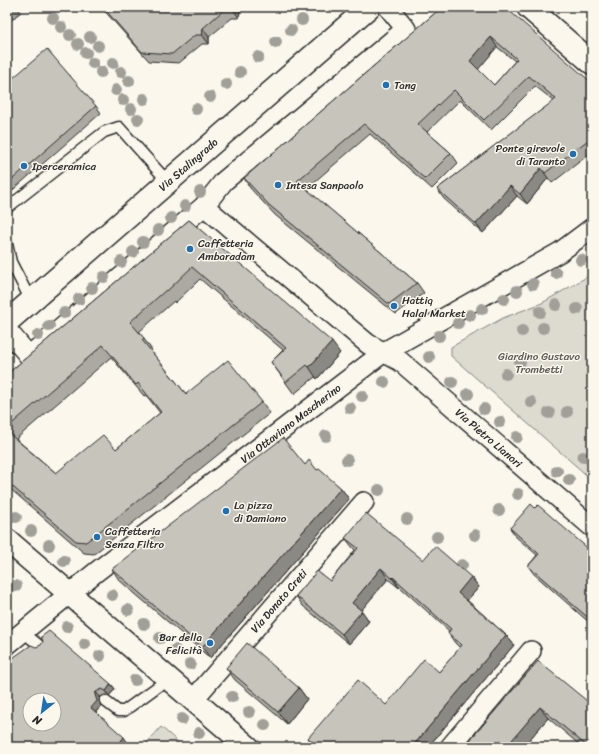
<svg xmlns="http://www.w3.org/2000/svg" width="599" height="754" font-family="Sriracha,sans-serif">
<style>
.green{fill:#dddad0;stroke:#84827e}
.lines{fill:none;stroke-linecap:round;stroke-linejoin:round}
.lane-casing{stroke:#2b2b2b;stroke-width:13}
.street-casing{stroke:#2b2b2b;stroke-width:22}
.secondary-casing{stroke:#2b2b2b;stroke-width:25}
.primary-casing{stroke:#2b2b2b;stroke-width:25}
.lane{stroke:#fbf7ec;stroke-width:10}
.street{stroke:#fbf7ec;stroke-width:19}
.secondary{stroke:#fbf7ec;stroke-width:22}
.primary{stroke:#fbf7ec;stroke-width:22}
.tree{fill:#a19f98}
.wall{fill:#aba9a2;stroke:#2b2b2b;fill-rule:evenodd}
.shaded-wall{fill:#8b8984;stroke:#2b2b2b}
.building{fill:#c7c4bc;stroke:#2b2b2b;fill-rule:evenodd}
.poi-dot{fill:#1f6fb2;stroke:#fbf7ec;stroke-width:1.5}
.labels{text-anchor:middle;stroke-width:3;stroke-linejoin:round;paint-order:stroke}
.poi-label{font-size:11px;fill:#2b2b2b;stroke:#fbf7ec;text-anchor:start}
.street-label{font-size:11px;fill:#2b2b2b;stroke:#fbf7ec}
.park-label{font-size:11px;fill:#585754;stroke:#fbf7ec}
</style>
<rect width="100%" height="100%" fill="#fbf7ec"/>
<filter id="ink" filterUnits="userSpaceOnUse"><feTurbulence type="fractalNoise" baseFrequency=".025" numOctaves="2"/><feDisplacementMap in="SourceGraphic" scale="8" xChannelSelector="R" yChannelSelector="G"/><feConvolveMatrix kernelMatrix="1 2 1 2 8 2 1 2 1" color-interpolation-filters="sRGB"/></filter>
<g filter="url(#ink)">
<path class="green" d="M 592,274 L 592,480 L 451,356 L 451,347 L 503,318 L 542,303 Z
M 161,727 L 184,747 L 143,747 Z"/>
<g class="lines">
<g class="lane-casing">
<path id="lane" d="M 7,208 L 104,132 L 119,127 L 168,182
M 7,244 L 11,262 L 31,301
M 23,632 L 40,646
M 105,701 L 118,711 L 124,711 L 168,679"/>
</g>
<g class="street-casing">
<g id="street">
<path id="s1" d="M 204,206 L 368,344 L 400,361 L 592,527"/>
<path d="M 7,330 L 29,356 L 204,206 L 224,181 L 406,29 L 388,7"/>
<path id="s2" d="M 7,645 L 96,572 L 384,352 L 560,252 L 592,228"/>
<path id="s3" d="M 193,700 L 364,502"/>
<path d="M 450,747 L 531,651"/>
</g>
</g>
<g class="secondary-casing">
<path id="secondary" d="M 528,7 L 592,63
M 7,540 L 248,747"/>
</g>
<g class="primary-casing">
<g id="primary">
<path id="s4" d="M 7,322 L 369,7"/>
</g>
</g>
<use href="#lane" class="lane"/>
<use href="#street" class="street"/>
<use href="#secondary" class="secondary"/>
<use href="#primary" class="primary"/>
</g>
<g class="tree">
<circle cx="53" cy="18" r="6"/>
<circle cx="302" cy="20" r="6"/>
<circle cx="61" cy="27" r="6"/>
<circle cx="291" cy="30" r="6"/>
<circle cx="70" cy="35" r="6"/>
<circle cx="90" cy="37" r="6"/>
<circle cx="276" cy="42" r="6"/>
<circle cx="78" cy="44" r="6"/>
<circle cx="98" cy="46" r="6"/>
<circle cx="86" cy="53" r="6"/>
<circle cx="258" cy="57" r="6"/>
<circle cx="93" cy="63" r="6"/>
<circle cx="113" cy="63" r="6"/>
<circle cx="101" cy="72" r="6"/>
<circle cx="121" cy="72" r="6"/>
<circle cx="240" cy="72" r="6"/>
<circle cx="129" cy="81" r="6"/>
<circle cx="226" cy="84" r="6"/>
<circle cx="116" cy="90" r="6"/>
<circle cx="210" cy="97" r="6"/>
<circle cx="144" cy="99" r="6"/>
<circle cx="123" cy="100" r="6"/>
<circle cx="131" cy="109" r="6"/>
<circle cx="196" cy="109" r="6"/>
<circle cx="138" cy="119" r="6"/>
<circle cx="200" cy="192" r="6"/>
<circle cx="185" cy="206" r="6"/>
<circle cx="171" cy="218" r="6"/>
<circle cx="158" cy="230" r="6"/>
<circle cx="143" cy="242" r="6"/>
<circle cx="133" cy="252" r="6"/>
<circle cx="581" cy="260" r="6"/>
<circle cx="121" cy="262" r="6"/>
<circle cx="556" cy="273" r="6"/>
<circle cx="104" cy="277" r="6"/>
<circle cx="533" cy="284" r="6"/>
<circle cx="92" cy="288" r="6"/>
<circle cx="517" cy="291" r="6"/>
<circle cx="79" cy="299" r="6"/>
<circle cx="504" cy="299" r="6"/>
<circle cx="556" cy="305" r="6"/>
<circle cx="482" cy="309" r="6"/>
<circle cx="577" cy="309" r="6"/>
<circle cx="540" cy="312" r="6"/>
<circle cx="64" cy="313" r="6"/>
<circle cx="470" cy="315" r="6"/>
<circle cx="458" cy="323" r="6"/>
<circle cx="49" cy="326" r="6"/>
<circle cx="543" cy="328" r="6"/>
<circle cx="522" cy="331" r="6"/>
<circle cx="38" cy="335" r="6"/>
<circle cx="439" cy="336" r="6"/>
<circle cx="429" cy="357" r="6"/>
<circle cx="520" cy="362" r="6"/>
<circle cx="506" cy="374" r="6"/>
<circle cx="384" cy="382" r="6"/>
<circle cx="452" cy="382" r="6"/>
<circle cx="468" cy="394" r="6"/>
<circle cx="362" cy="396" r="6"/>
<circle cx="531" cy="402" r="6"/>
<circle cx="350" cy="408" r="6"/>
<circle cx="484" cy="409" r="6"/>
<circle cx="567" cy="412" r="6"/>
<circle cx="549" cy="413" r="6"/>
<circle cx="500" cy="422" r="6"/>
<circle cx="326" cy="436" r="6"/>
<circle cx="517" cy="437" r="6"/>
<circle cx="583" cy="457" r="6"/>
<circle cx="347" cy="460" r="6"/>
<circle cx="557" cy="471" r="6"/>
<circle cx="569" cy="480" r="6"/>
<circle cx="379" cy="490" r="6"/>
<circle cx="518" cy="494" r="6"/>
<circle cx="499" cy="510" r="6"/>
<circle cx="16" cy="517" r="6"/>
<circle cx="407" cy="519" r="6"/>
<circle cx="31" cy="531" r="6"/>
<circle cx="475" cy="535" r="6"/>
<circle cx="437" cy="537" r="6"/>
<circle cx="49" cy="545" r="6"/>
<circle cx="64" cy="561" r="6"/>
<circle cx="462" cy="565" r="6"/>
<circle cx="16" cy="586" r="6"/>
<circle cx="112" cy="595" r="6"/>
<circle cx="128" cy="610" r="6"/>
<circle cx="144" cy="624" r="6"/>
<circle cx="67" cy="627" r="6"/>
<circle cx="160" cy="638" r="6"/>
<circle cx="85" cy="644" r="6"/>
<circle cx="175" cy="650" r="6"/>
<circle cx="100" cy="656" r="6"/>
<circle cx="190" cy="664" r="6"/>
<circle cx="135" cy="680" r="6"/>
<circle cx="232" cy="697" r="6"/>
<circle cx="249" cy="712" r="6"/>
<circle cx="182" cy="719" r="6"/>
<circle cx="265" cy="725" r="6"/>
<circle cx="199" cy="733" r="6"/>
</g>
<path class="wall" d="M 7,7 L 17,7 L 21,12 L 7,24 Z
M 101,7 L 159,7 L 161,9 L 163,7 L 245,7 L 240,11 L 239,18 L 232,18 L 209,37 L 209,44 L 202,44 L 179,63 L 149,61 Z
M 442,7 L 592,83 L 592,152 L 552,183 L 548,178 L 527,204 L 517,196 L 483,233 L 444,199 L 437,189 L 554,101 L 535,86 L 491,130 L 460,100 L 427,132 L 451,153 L 458,163 L 432,189 L 370,134 L 306,189 L 417,283 L 424,293 L 396,314 L 275,215 L 250,188 L 244,178 ZM 497,47 L 515,61 L 494,85 L 478,69 Z
M 7,83 L 96,106 L 101,113 L 7,195 Z
M 189,220 L 340,353 L 317,379 L 315,377 L 294,394 L 271,362 L 283,350 L 200,279 L 175,303 L 174,301 L 139,332 L 152,350 L 151,351 L 186,394 L 262,402 L 270,413 L 94,554 L 84,553 L 7,486 L 7,374 ZM 111,357 L 144,396 L 146,395 L 160,413 L 116,449 L 56,473 L 16,439 Z
M 305,465 L 317,470 L 341,488 L 349,499 L 210,658 L 119,580 L 112,569 Z
M 510,528 L 592,552 L 592,625 L 534,574 L 528,566 L 537,555 L 516,537 Z
M 345,538 L 423,560 L 471,577 L 479,587 L 467,600 L 506,635 L 514,645 L 428,747 L 314,747 L 308,738 L 386,705 L 439,672 L 460,648 L 455,643 L 448,633 L 449,631 L 400,587 L 399,588 L 388,579 L 361,610 L 369,621 L 349,644 L 303,606 L 296,596 L 330,581 L 355,550 L 353,548 Z
M 538,661 L 592,747 L 582,747 L 548,718 L 523,747 Z
M 7,662 L 111,684 L 115,689 L 109,696 L 105,695 L 100,697 L 99,701 L 101,706 L 96,712 L 128,743 L 124,747 L 7,747 Z
M 226,668 L 299,688 L 307,699 L 287,724 L 235,680 Z"/>
<path class="shaded-wall" d="M 233,7 L 237,7 L 240,11 L 239,18 L 233,9 Z
M 203,28 L 209,37 L 209,44 L 202,35 Z
M 491,37 L 497,47 L 477,71 L 470,61 Z
M 541,168 L 548,178 L 527,204 L 520,194 Z
M 510,186 L 517,196 L 483,233 L 476,224 Z
M 332,342 L 340,353 L 317,379 L 309,367 Z
M 341,488 L 349,499 L 210,658 L 202,647 Z
M 381,568 L 388,579 L 359,613 L 352,603 Z
M 393,577 L 400,587 L 399,588 L 392,578 Z
M 471,577 L 479,587 L 465,603 L 458,593 Z
M 362,611 L 369,621 L 349,644 L 342,634 Z
M 506,635 L 514,645 L 428,747 L 412,747 Z
M 111,684 L 115,689 L 109,696 L 106,691 Z
M 299,688 L 307,699 L 287,724 L 278,712 Z
M 96,692 L 100,697 L 99,701 L 101,706 L 95,713 L 91,708 Z
M 540,707 L 548,718 L 523,747 L 508,747 L 507,746 Z
M 124,737 L 128,743 L 124,747 L 118,747 L 117,746 Z"/>
<path class="building" d="M 7,7 L 13,7 L 7,12 Z
M 103,7 L 159,7 L 161,9 L 163,7 L 233,7 L 233,9 L 226,8 L 203,28 L 202,35 L 195,35 L 172,54 L 142,52 Z
M 442,7 L 505,7 L 592,83 L 592,137 L 545,173 L 541,168 L 520,194 L 510,186 L 476,224 L 437,189 L 556,99 L 529,76 L 484,120 L 454,90 L 418,124 L 451,153 L 425,179 L 364,124 L 297,181 L 417,283 L 389,304 L 269,205 L 244,178 ZM 491,37 L 517,59 L 494,85 L 470,61 Z
M 47,49 L 96,106 L 7,184 L 7,83 Z
M 189,220 L 332,342 L 309,367 L 307,365 L 286,382 L 271,362 L 286,348 L 192,267 L 167,291 L 166,290 L 130,322 L 144,338 L 142,340 L 186,394 L 228,360 L 262,402 L 86,542 L 76,541 L 7,482 L 7,432 L 56,473 L 103,435 L 116,449 L 161,412 L 138,383 L 136,385 L 103,345 L 7,428 L 7,374 Z
M 283,438 L 305,465 L 309,460 L 317,470 L 319,469 L 341,488 L 202,647 L 112,569 Z
M 531,504 L 535,508 L 538,505 L 592,552 L 592,621 L 528,566 L 539,554 L 510,528 Z
M 366,513 L 423,560 L 435,546 L 471,577 L 458,593 L 506,635 L 412,747 L 318,747 L 308,738 L 358,680 L 386,705 L 424,659 L 439,672 L 462,645 L 448,633 L 451,629 L 393,577 L 392,578 L 381,568 L 352,603 L 362,611 L 342,634 L 296,596 L 317,571 L 330,581 L 358,548 L 345,538 Z
M 49,631 L 111,684 L 106,691 L 102,689 L 96,692 L 95,695 L 97,701 L 91,708 L 124,737 L 117,746 L 119,747 L 7,747 L 7,662 L 31,645 L 36,647 L 41,645 L 43,641 L 41,637 ZM 30,700 L 54,700 L 54,724 L 30,724 Z
M 247,643 L 299,688 L 278,712 L 226,668 Z
M 538,661 L 592,705 L 592,747 L 588,747 L 540,707 L 507,746 L 508,747 L 464,747 Z"/>
</g>
<g class="poi-dot">
<circle cx="386" cy="85" r="4"/>
<circle cx="573" cy="154" r="4"/>
<circle cx="24" cy="166" r="4"/>
<circle cx="278" cy="185" r="4"/>
<circle cx="190" cy="249" r="4"/>
<circle cx="394" cy="306" r="4"/>
<circle cx="226" cy="511" r="4"/>
<circle cx="97" cy="537" r="4"/>
<circle cx="210" cy="643" r="4"/>
</g>
<g class="labels">
<g class="poi-label">
<text x="394" y="89">Tang</text>
<text x="565" y="152" text-anchor="end">Ponte girevole<tspan x="565" dy="13">di Taranto</tspan></text>
<text x="32" y="170">Iperceramica</text>
<text x="286" y="189">Intesa Sanpaolo</text>
<text x="198" y="247">Caffetteria<tspan x="198" dy="13">Ambaradam</tspan></text>
<text x="402" y="304">Hattiq<tspan x="402" dy="13">Halal Market</tspan></text>
<text x="234" y="509">La pizza<tspan x="234" dy="13">di Damiano</tspan></text>
<text x="105" y="535">Caffetteria<tspan x="105" dy="13">Senza Filtro</tspan></text>
<text x="202" y="641" text-anchor="end">Bar della<tspan x="202" dy="13">Felicità</tspan></text>
</g>
<g class="street-label">
<text dy="4" stroke="none"><textPath href="#s4" startOffset="240">Via Stalingrado</textPath></text>
<text dy="4" stroke="none"><textPath href="#s2" startOffset="360">Via Ottaviano Mascherino</textPath></text>
<text dy="4" stroke="none"><textPath href="#s1" startOffset="368">Via Pietro Lianori</textPath></text>
<text dy="4" stroke="none"><textPath href="#s3" startOffset="131">Via Donato Creti</textPath></text>
</g>
<g class="park-label">
<text x="539" y="360">Giardino Gustavo<tspan x="539" dy="13">Trombetti</tspan></text>
</g>
</g>
<rect width="599" height="754" fill="none" stroke="#fbf7ec" stroke-width="24"/>
<rect x="12" y="12" width="575" height="730" fill="none" stroke="#2b2b2b" stroke-width="1.5" filter="url(#ink)"/>
<g transform="translate(42 712) rotate(210)"><circle r="19" fill="#fbf7ec" stroke="#a8a59f"/>
<path d="M0-3L7 15L0 10L-7 15Z" fill="#1f6fb2"/>
<text y="-6" font-size="11" font-weight="bold" text-anchor="middle" fill="#2b2b2b">N</text>
</g>
</svg>
